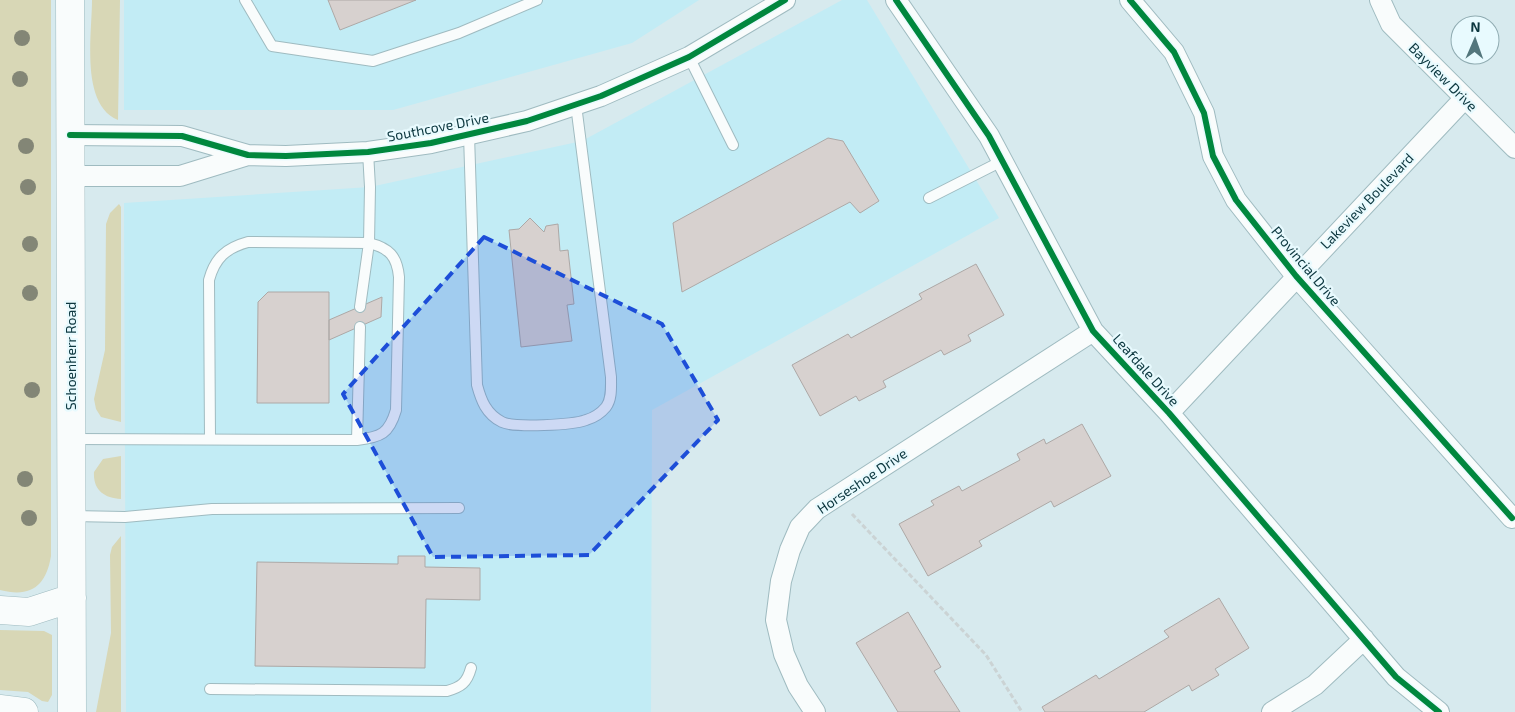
<svg xmlns="http://www.w3.org/2000/svg" width="1515" height="712" font-family="'Exo 2',sans-serif">
<style>
.built{fill:#c2ecf5}
.green{fill:#d8d7b6}
.building{fill:#d7d1cf;stroke:#ada8a6}
.lines{fill:none;stroke-linecap:round;stroke-linejoin:round}
.lane-casing{stroke:#9fbbc0;stroke-width:12}
.street-casing{stroke:#9fbbc0;stroke-width:22}
.secondary-casing{stroke:#9fbbc0;stroke-width:29}
.path{stroke:#cbd3d4;stroke-width:3;stroke-dasharray:5 2.5;stroke-linecap:butt}
.lane{stroke:#f9fcfc;stroke-width:10}
.street{stroke:#f9fcfc;stroke-width:20}
.secondary{stroke:#f9fcfc;stroke-width:28}
.cycleway-casing{stroke:#e8fafe;stroke-width:9}
.cycleway{stroke:#00873e;stroke-width:6}
.tree{fill:#838676}
.marked{fill:#1d4ed8;fill-opacity:0.2;stroke:#1d4ed8;stroke-width:4;stroke-dasharray:10 6;stroke-linejoin:round}
.labels{text-anchor:middle;stroke-width:4.5;stroke-linejoin:round;paint-order:stroke}
.street-label{font-size:14px;fill:#0c373f;stroke:#e8fafe}
</style>
<rect width="100%" height="100%" fill="#d7eaee"/>
<path class="built" d="M 124,0 L 699,0 L 632,43 L 393,110 L 124,110 Z
M 842,0 L 867,0 L 999,218 L 652,410 L 651,712 L 126,712 L 124,203 L 370,187 L 582,141 Z"/>
<path class="green" d="M 0,0 L 51,0 L 51,556 C 46,586 31,598 0,590 Z
M 92,0 L 120,0 L 118,120 C 80,104 92,35 92,0 Z
M 119,204 L 121,207 L 121,422 L 101,417 L 96,409 L 94,399 L 105,350 L 106,224 L 110,213 Z
M 121,456 L 121,499 C 104,498 93,490 94,472 L 103,459 Z
M 121,536 L 121,712 L 96,712 L 111,633 L 110,555 L 112,547 Z
M 0,630 L 44,631 L 52,635 L 52,695 L 48,702 L 42,701 L 28,692 L 0,690 Z"/>
<path class="building" d="M 328,0 L 416,0 L 340,30 Z
M 828,138 L 843,141 L 879,201 L 860,213 L 850,202 L 682,292 L 673,223 Z
M 530,218 L 544,232 L 546,226 L 558,224 L 560,251 L 568,250 L 574,304 L 567,305 L 572,341 L 521,347 L 509,230 L 519,229 Z
M 976,264 L 1004,315 L 968,335 L 971,341 L 944,355 L 941,350 L 883,381 L 886,387 L 859,401 L 856,396 L 820,416 L 792,365 L 848,334 L 851,338 L 922,299 L 919,294 Z
M 268,292 L 329,292 L 329,403 L 257,403 L 258,302 Z
M 382,297 L 381,317 L 329,340 L 329,320 Z
M 1082,424 L 1111,476 L 1054,507 L 1051,501 L 979,541 L 982,546 L 928,576 L 899,524 L 934,505 L 931,501 L 959,486 L 962,491 L 1020,460 L 1017,454 L 1044,439 L 1046,444 Z
M 398,556 L 425,556 L 425,567 L 480,568 L 480,600 L 426,599 L 425,668 L 255,666 L 257,562 L 398,564 Z
M 1219,598 L 1249,648 L 1215,669 L 1219,675 L 1192,691 L 1189,685 L 1144,712 L 1045,712 L 1042,707 L 1096,675 L 1099,679 L 1169,637 L 1164,631 Z
M 908,612 L 941,667 L 934,671 L 960,712 L 898,712 L 856,643 Z"/>
<g class="lines">
<g class="lane-casing">
<path id="lane" d="M 245,0 L 272,46 L 373,61 L 459,33 L 537,0
M 689,57 L 733,145
M 469,135 L 477,385 C 481,400 486,414 502,422 C 514,428 573,425 586,420 C 593,418 601,413 606,407 C 612,399 611,387 611,377 L 576,105
M 929,198 L 1002,161
M 360,307 L 369,243 L 370,187 L 368,152
M 73,439 L 357,440 C 381,437 389,434 396,410 L 399,277 C 397,256 389,248 369,243 L 248,242 C 226,248 215,258 209,280 L 210,439
M 357,440 L 360,327
M 72,516 L 125,517 L 212,509 L 459,508
M 210,689 L 447,691 C 461,687 467,683 471,668"/>
</g>
<g class="street-casing">
<path id="street" d="M 896,0 L 989,136 L 1093,331 L 1169,413 L 1396,677 L 1439,712
M 1130,0 L 1174,52 L 1204,113 L 1213,156 L 1236,200 L 1296,276 L 1512,518
M 1380,0 L 1391,24 L 1515,148
M 70,135 L 182,136 L 248,155 L 286,156 L 368,152 L 431,143 L 527,121 L 601,96 L 689,57 L 785,0
M 71,176 L 180,176 L 248,155
M 1169,413 L 1464,99
M 815,712 L 798,686 L 784,654 L 776,620 L 781,581 L 790,550 L 800,527 L 817,509 L 1093,331
M 1272,712 L 1315,685 L 1364,639"/>
</g>
<g class="secondary-casing">
<path id="secondary" d="M 70,0 L 72,712
M 0,610 L 29,612 L 72,598
M 0,709 L 24,712"/>
</g>
<path class="path" d="M 852,514 L 986,655 L 1022,712"/>
<use href="#lane" class="lane"/>
<use href="#street" class="street"/>
<use href="#secondary" class="secondary"/>
<g class="cycleway-casing">
<path id="cycleway" d="M 896,0 L 989,136 L 1093,331 L 1169,413 L 1396,677 L 1439,712
M 1130,0 L 1174,52 L 1204,113 L 1213,156 L 1236,200 L 1296,276 L 1512,518
M 70,135 L 182,136 L 248,155 L 286,156 L 368,152 L 431,143 L 527,121 L 601,96 L 689,57 L 785,0"/>
</g>
<use href="#cycleway" class="cycleway"/>
</g>
<g class="tree">
<circle cx="22" cy="38" r="8"/>
<circle cx="20" cy="79" r="8"/>
<circle cx="26" cy="146" r="8"/>
<circle cx="28" cy="187" r="8"/>
<circle cx="30" cy="244" r="8"/>
<circle cx="30" cy="293" r="8"/>
<circle cx="32" cy="390" r="8"/>
<circle cx="25" cy="479" r="8"/>
<circle cx="29" cy="518" r="8"/>
</g>
<path class="marked" d="M 484,237 L 662,324 L 718,420 L 589,555 L 433,557 L 343,394 Z"/>
<g class="labels">
<g class="street-label">
<text transform="translate(1443 77) rotate(45)" y="5">Bayview Drive</text>
<text transform="translate(438 127) rotate(-11)" y="5">Southcove Drive</text>
<text transform="translate(1367 201) rotate(-46)" y="5">Lakeview Boulevard</text>
<text transform="translate(1306 266) rotate(50)" y="5">Provincial Drive</text>
<text transform="translate(71 356) rotate(-90)" y="5">Schoenherr Road</text>
<text transform="translate(1146 370) rotate(48)" y="5">Leafdale Drive</text>
<text transform="translate(862 481) rotate(-34)" y="5">Horseshoe Drive</text>
</g>
</g>
<g transform="translate(1475 40) rotate(2)"><circle r="24" fill="#e8fafe" stroke="#90acb2"/>
<path d="M0-4L9 19L0 12L-9 19Z" fill="#53767c"/>
<text y="-8" font-size="14" font-weight="bold" text-anchor="middle" fill="#0c373f">N</text>
</g>
</svg>
